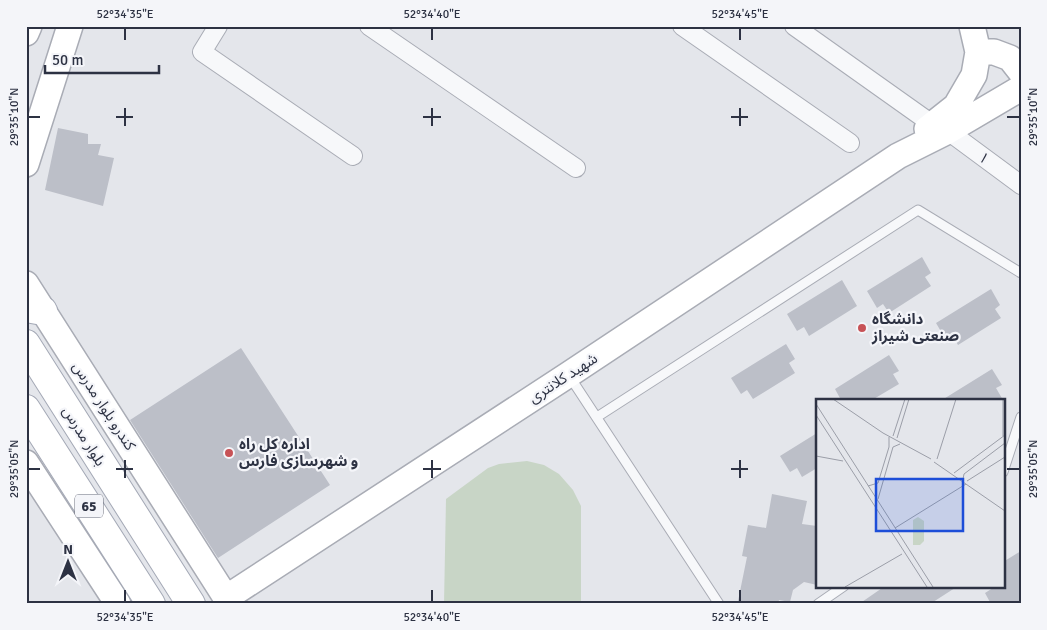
<svg xmlns="http://www.w3.org/2000/svg" width="1047" height="630" font-family="Signika,'Noto Sans Arabic',sans-serif">
<style>
.pitch{fill:#c8d5c6}
.building{fill:#bcbfc8}
.lines{fill:none;stroke-linecap:round;stroke-linejoin:round}
.lane-casing{stroke:#a9acb5;stroke-width:11}
.street-casing{stroke:#a9acb5;stroke-width:20}
.secondary-casing{stroke:#a9acb5;stroke-width:28}
.primary-casing{stroke:#a4a9b6;stroke-width:30}
.lane{stroke:#f7f8fa;stroke-width:9}
.street{stroke:#f7f8fa;stroke-width:18}
.secondary{stroke:#fff;stroke-width:25}
.primary{stroke:#fff;stroke-width:28}
.ticks{fill:none;stroke:#2d3243;stroke-width:2}
.poi-dot{fill:#c75256;stroke:#f4f5f9;stroke-width:2}
.labels{text-anchor:middle;stroke-width:4.5;stroke-linejoin:round;paint-order:stroke}
.shield{fill:#f4f5f9;stroke:#696c7a;stroke-width:1}
.shield-label{font-size:14px;font-weight:bold;fill:#2d3243}
.street-label{font-size:15px;fill:#2d3243;stroke:#f4f5f9}
.poi-label{font-size:15px;font-weight:bold;fill:#2d3243;stroke:#f4f5f9;text-anchor:start}
.inset-road{fill:none;stroke:#9b9ea8;stroke-width:1}
.view{fill:#1d4ed8;fill-opacity:0.15;stroke:#1d4ed8;stroke-width:2.5}
.inset-edge{fill:none;stroke:#2d3243;stroke-width:2.5}
.neatline{fill:none;stroke:#2d3243;stroke-width:2}
.ticks-label{font-size:12px;text-anchor:middle;fill:#2d3243}
</style>
<rect width="100%" height="100%" fill="#e4e6eb"/>
<path class="pitch" d="M 527,461 L 544,465 L 559,474 L 573,490 L 581,506 L 581,604 L 444,604 L 446,499 L 488,468 L 499,464 Z"/>
<path class="building" d="M 58,128 L 88,134 L 88,144 L 101,144 L 98,155 L 114,158 L 103,206 L 45,190 Z
M 922,257 L 931,273 L 925,277 L 931,286 L 889,313 L 883,304 L 877,308 L 867,291 Z
M 842,280 L 857,306 L 809,336 L 804,327 L 797,331 L 787,314 Z
M 991,289 L 1000,305 L 995,309 L 1001,318 L 958,345 L 953,336 L 946,340 L 936,323 Z
M 786,344 L 795,359 L 789,363 L 795,373 L 753,399 L 747,390 L 741,394 L 731,378 Z
M 241,348 L 330,485 L 218,558 L 130,420 Z
M 889,355 L 899,371 L 893,374 L 899,384 L 872,400 L 841,400 L 835,389 Z
M 992,369 L 1002,385 L 996,388 L 1003,400 L 942,400 Z
M 817,433 L 817,468 L 802,477 L 797,468 L 790,472 L 780,456 Z
M 772,494 L 807,501 L 802,524 L 817,526 L 817,585 L 804,582 L 793,590 L 790,602 L 779,600 L 778,604 L 754,604 L 738,601 L 747,557 L 742,556 L 748,525 L 766,528 Z
M 1021,551 L 1021,604 L 991,604 L 985,593 L 996,586 L 1003,586 L 1003,562 Z
M 885,586 L 958,586 L 930,604 L 859,604 Z"/>
<g class="lines">
<g class="lane-casing">
<path id="lane" d="M 570,377 L 719,604
M 597,417 L 918,210 L 1021,273
M 1003,472 L 1021,417
M 818,604 L 844,586"/>
</g>
<g class="street-casing">
<path id="street" d="M 218,26 L 202,52 L 353,156
M 369,26 L 576,168
M 682,26 L 850,143
M 794,26 L 932,124
M 948,131 L 1021,185"/>
</g>
<g class="secondary-casing">
<path id="secondary" d="M 26,33 L 29,26
M 978,52 L 994,52 L 1010,58 L 1021,72
M 927,129 L 956,106 L 974,75 L 978,52 L 972,26
M 26,164 L 70,26
M 26,284 L 230,604
M 26,463 L 118,604
M 226,598 L 568,375 L 898,156 L 948,131 L 1021,88"/>
</g>
<g class="primary-casing">
<path id="primary" d="M 26,308 L 43,311
M 26,344 L 191,604
M 26,409 L 151,604"/>
</g>
<use href="#lane" class="lane"/>
<use href="#street" class="street"/>
<use href="#secondary" class="secondary"/>
<use href="#primary" class="primary"/>
</g>
<path class="ticks" d="M 125,28 L 125,40M 432,28 L 432,40M 740,28 L 740,40M 125,108 L 125,126M 432,108 L 432,126M 740,108 L 740,126M 28,117 L 40,117M 116,117 L 133,117M 423,117 L 441,117M 731,117 L 748,117M 1007,117 L 1020,117M 125,460 L 125,478M 432,460 L 432,478M 740,460 L 740,478M 28,469 L 40,469M 116,469 L 133,469M 423,469 L 441,469M 731,469 L 748,469M 1007,469 L 1020,469M 125,590 L 125,602M 432,590 L 432,602M 740,590 L 740,602"/>
<g class="poi-dot">
<circle cx="862" cy="328" r="5"/>
<circle cx="229" cy="453" r="5"/>
</g>
<g class="labels">
<rect class="shield" x="75" y="494.5" width="28" height="23" rx="4"/>
<g class="shield-label">
<text x="89" y="511">65</text>
</g>
<g class="street-label">
<text transform="translate(984 158) rotate(36)" y="5">۱</text>
<text transform="translate(563 378) rotate(-33)" y="5">شهید کلانتری</text>
<text transform="translate(104 406) rotate(57)" y="5">کندرو بلوار مدرس</text>
<text transform="translate(84 436) rotate(58)" y="5">بلوار مدرس</text>
</g>
<g class="poi-label">
<text x="872" y="324">دانشگاه<tspan x="872" dy="17">صنعتی شیراز</tspan></text>
<text x="239" y="449">اداره کل راه<tspan x="239" dy="17">و شهرسازی فارس</tspan></text>
</g>
</g>
<g transform="translate(816 399)">
<rect width="189" height="189" fill="#e4e6eb"/>
<path d="M 102,118 L 108,122 L 108,142 L 104,146 L 97,146 L 97,121 Z" fill="#c8d5c6"/>
<path class="inset-road" d="M 17,0 L 67,34 L 115,60M 187,0 L 187,37M 0,5 L 117,188M 0,16 L 111,188M 77,37 L 89,0M 81,39 L 93,0M 0,57 L 27,62M 121,60 L 140,0M 118,63 L 189,112M 138,74 L 189,36M 147,80 L 148,75 L 189,44M 151,82 L 189,58M 52,87 L 62,84 L 73,48 L 73,38M 62,100 L 77,48 L 84,45M 79,129 L 150,85M 29,188 L 86,155"/>
<path class="view" d="M 60,80 L 147,80 L 147,132 L 60,132 Z"/>
<rect width="189" height="189" class="inset-edge"/>
</g>
<rect width="1047" height="630" fill="none" stroke="#f4f5f9" stroke-width="55"/>
<g transform="translate(68 562)" stroke="#f4f5f9" stroke-width="4" paint-order="stroke">
<path d="M0-4L9 19L0 12L-9 19Z" fill="#2d3243"/>
<text y="-8" font-size="14" font-weight="bold" text-anchor="middle" fill="#2d3243">N</text>
</g>
<path d="M45 65v8h114v-8" fill="none" stroke="#2d3243" stroke-width="2.5"/>
<text x="52" y="65" font-size="15" fill="#2d3243" stroke="#f4f5f9" stroke-width="4" paint-order="stroke">50 m</text>
<rect x="28" y="28" width="992" height="574" class="neatline"/>
<g class="ticks-label">
<text x="125" y="18">52°34'35"E</text>
<text x="432" y="18">52°34'40"E</text>
<text x="740" y="18">52°34'45"E</text>
<text transform="translate(14 117) rotate(-90)" y="4">29°35'10"N</text>
<text transform="translate(1033 117) rotate(-90)" y="4">29°35'10"N</text>
<text transform="translate(14 469) rotate(-90)" y="4">29°35'05"N</text>
<text transform="translate(1033 469) rotate(-90)" y="4">29°35'05"N</text>
<text x="125" y="621">52°34'35"E</text>
<text x="432" y="621">52°34'40"E</text>
<text x="740" y="621">52°34'45"E</text>
</g>
</svg>
